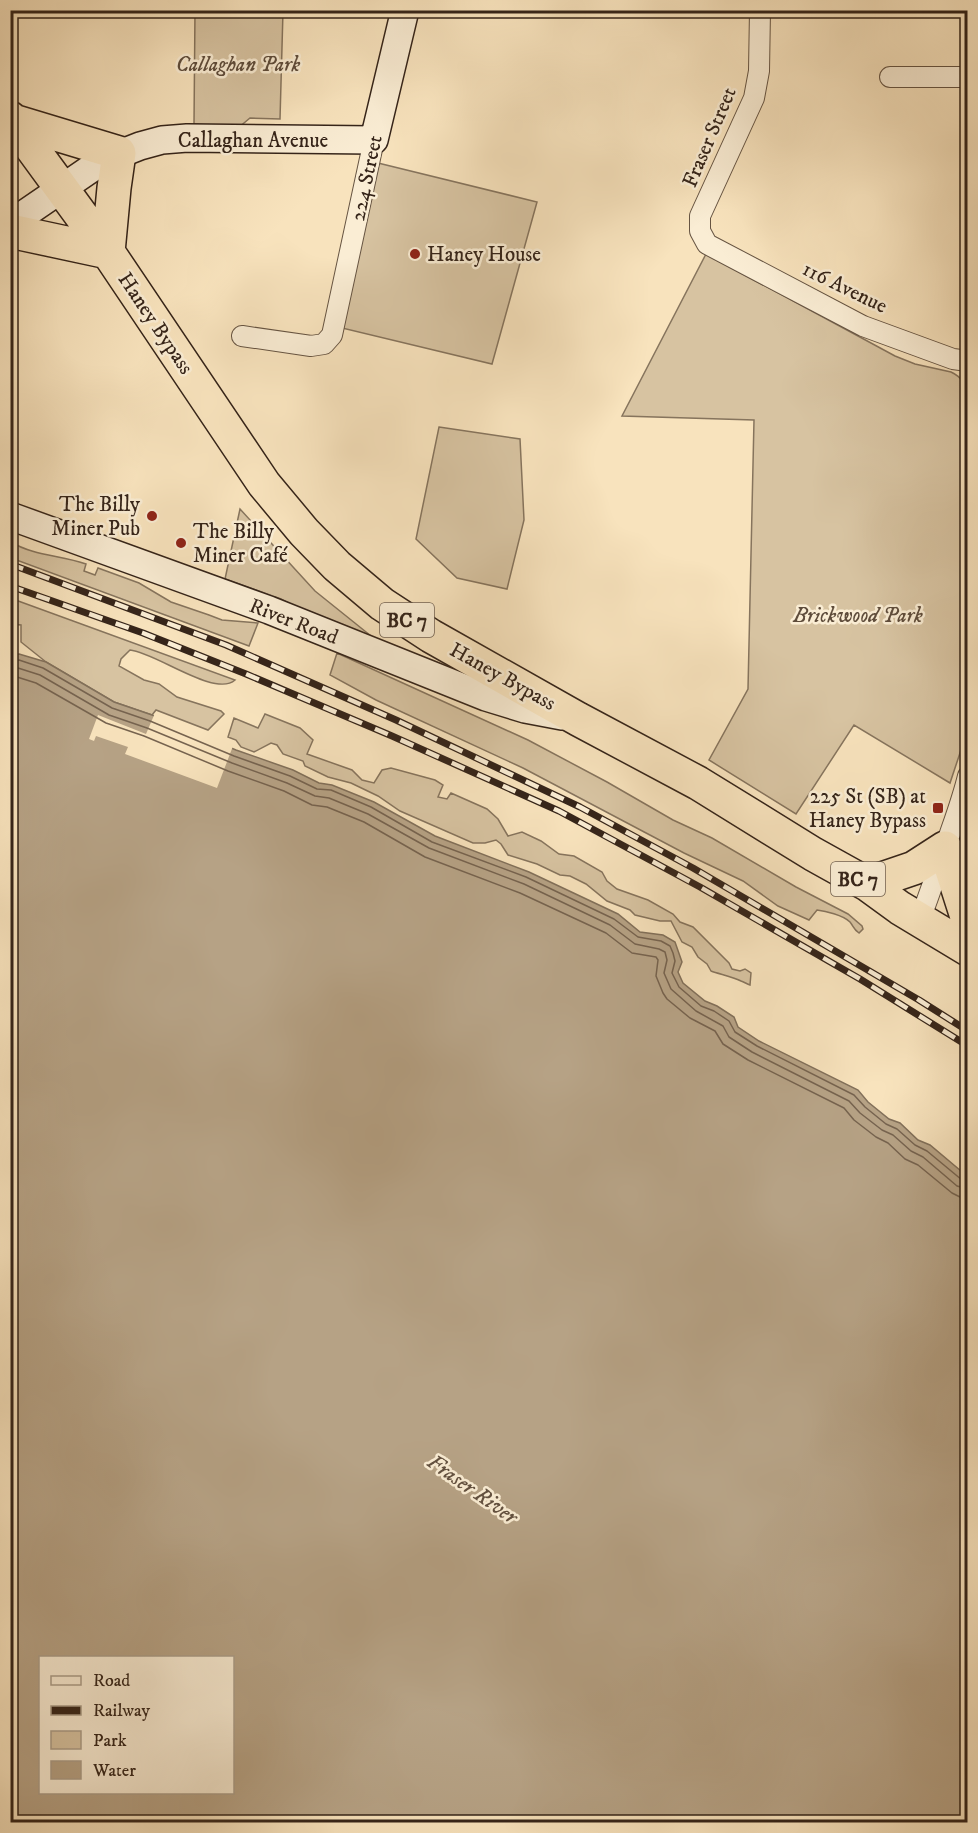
<svg xmlns="http://www.w3.org/2000/svg" width="978" height="1833" font-family="'IM FELL DW Pica',serif">
<style>
.green{fill:#d7c3a1;stroke:#86745d;stroke-width:1.5}
.water{fill:#b6a285;stroke:#82705a;stroke-width:1.5;fill-rule:evenodd}
.pier{fill:#f8e3bd}
.lines{fill:none;stroke-linecap:round;stroke-linejoin:round}
.shore{stroke:#76634f;stroke-width:1.5}
.street-casing{stroke:#665442;stroke-width:22}
.secondary-casing{stroke:#352419;stroke-width:30}
.highway-casing{stroke:#352419;stroke-width:36}
.street{stroke:#faedd4;stroke-width:20}
.secondary{stroke:#faedd4;stroke-width:27}
.highway{stroke:#f8e3bd;stroke-width:33}
.rail-casing{stroke:#352419;stroke-width:7}
.rail{stroke:#faedd4;stroke-width:4.5;stroke-dasharray:14;stroke-linecap:butt}
.poi-dot{fill:#8f2418;stroke:#faedd4;stroke-width:2}
.labels{text-anchor:middle;stroke-width:5;stroke-linejoin:round;paint-order:stroke}
.shield{fill:#faedd4;stroke:#706051;stroke-width:1.5}
.shield-label{font-size:20px;font-weight:bold;fill:#352419}
.park-label{font-size:21px;font-style:italic;fill:#5e4c3b;stroke:#faedd4}
.street-label{font-size:21px;fill:#352419;stroke:#faedd4}
.poi-label{font-size:21px;fill:#352419;stroke:#faedd4;text-anchor:start}
.water-label{font-size:22px;font-style:italic;fill:#62503f;stroke:#faedd4}
</style>
<rect width="100%" height="100%" fill="#f8e3bd"/>
<filter id="stains"><feTurbulence type="fractalNoise" baseFrequency=".00333" numOctaves="4"/><feColorMatrix values="0 0 0 0 .2 0 0 0 0 .09 0 0 0 0 .02 0 0 0 .5 -.17"/></filter>
<radialGradient id="worn" r=".72"><stop offset=".6" stop-color="#630" stop-opacity="0"/><stop offset="1" stop-color="#630" stop-opacity=".3"/></radialGradient>
<path class="green" d="M 195,11 L 283,11 L 280,119 L 250,118 L 238,128 L 194,124 Z
M 378,163 L 537,202 L 492,364 L 342,328 Z
M 706,254 L 895,356 L 915,364 L 951,372 C 962,377 967,385 967,397 L 966,711 L 961,750 L 950,783 L 854,725 L 796,814 L 709,760 L 748,689 L 754,420 L 622,416 Z
M 439,427 L 520,439 L 524,520 L 507,589 L 457,578 L 416,539 Z
M 240,509 L 315,591 L 386,648 L 330,625 L 281,599 L 225,579 Z
M 11,542 C 34,556 61,555 86,564 L 84,571 L 95,575 L 98,568 L 139,583 L 171,602 L 209,615 L 222,620 L 258,623 L 249,646 L 11,558 Z
M 10,598 L 235,680 C 215,698 155,652 130,650 L 121,659 L 119,666 L 144,680 L 159,684 L 177,697 L 221,711 L 224,714 L 208,730 L 156,710 L 152,715 L 114,702 L 46,662 L 21,642 L 21,625 L 11,624 Z
M 337,653 L 528,740 L 607,782 L 673,820 L 712,838 L 796,887 L 848,914 L 862,926 L 863,929 L 859,933 C 853,929 854,927 850,922 C 843,915 825,911 817,910 L 809,920 L 778,906 L 743,881 L 684,853 L 523,768 L 376,700 L 330,675 Z
M 265,714 L 300,728 L 313,740 L 307,754 L 352,770 L 362,780 L 374,783 L 382,770 L 391,768 L 435,780 L 443,785 L 438,797 L 447,799 L 451,793 L 487,809 L 498,819 L 508,836 L 522,832 L 541,841 L 559,854 L 574,856 L 602,872 L 607,881 L 617,889 L 648,900 L 673,914 L 680,922 L 693,927 L 729,963 L 732,969 L 740,971 L 745,969 L 751,973 L 750,985 C 747,984 744,982 741,981 C 734,977 719,974 711,971 L 707,964 L 698,957 L 692,947 L 682,942 L 671,921 L 660,921 L 635,915 L 630,910 L 607,901 L 586,884 L 570,876 L 560,875 L 537,864 L 508,855 L 501,844 L 496,840 L 485,843 L 473,843 L 400,811 L 378,796 L 351,783 L 328,777 L 305,766 L 303,761 L 283,754 L 277,745 L 271,743 L 254,752 L 241,747 L 236,740 L 228,737 L 234,718 L 258,728 Z"/>
<path class="water" d="M 19,654 L 46,662 L 114,702 L 152,715 L 236,750 L 293,770 L 319,783 L 332,785 L 374,802 L 435,836 L 529,872 L 618,914 L 640,932 L 663,935 L 675,942 L 682,962 L 678,972 L 683,983 L 705,1001 L 717,1006 L 734,1017 L 738,1027 L 759,1041 L 858,1090 L 868,1102 L 889,1119 L 900,1123 L 918,1140 L 930,1145 L 967,1176 L 968,1822 L 11,1822 L 10,655 ZM 40,1658 L 232,1658 L 232,1792 L 40,1792 Z"/>
<path class="pier" d="M 155,713 L 233,746 L 217,788 L 125,754 L 128,747 L 96,736 L 94,741 L 89,739 L 98,715 L 146,734 Z"/>
<g class="lines">
<path class="shore" d="M 10,661 L 19,660 L 43,668 L 112,708 L 150,721 L 234,756 L 290,776 L 317,789 L 331,790 L 371,807 L 432,842 L 526,877 L 614,919 L 638,937 L 661,941 L 670,946 L 673,953 L 675,961 L 672,973 L 679,987 L 701,1006 L 714,1011 L 729,1021 L 735,1032 L 757,1046 L 854,1095 L 865,1107 L 886,1124 L 897,1129 L 915,1145 L 927,1151 L 962,1180 L 968,1181
M 10,668 L 18,668 L 40,675 L 109,715 L 147,728 L 232,763 L 287,783 L 315,796 L 329,798 L 368,814 L 429,848 L 524,884 L 610,925 L 635,944 L 659,949 L 665,952 L 667,960 L 664,973 L 671,989 L 696,1011 L 723,1026 L 729,1037 L 752,1052 L 849,1101 L 860,1113 L 882,1130 L 893,1135 L 911,1151 L 923,1157 L 957,1186 L 968,1189
M 10,677 L 17,677 L 36,683 L 106,723 L 144,736 L 228,771 L 284,791 L 312,805 L 327,807 L 364,822 L 425,857 L 520,893 L 606,933 L 632,953 L 656,957 L 658,960 L 656,976 L 663,993 L 667,999 L 690,1018 L 715,1031 L 723,1044 L 748,1060 L 844,1108 L 854,1120 L 876,1137 L 888,1143 L 905,1159 L 918,1165 L 952,1193 L 960,1197 L 968,1198"/>
<g class="street-casing">
<path id="street" d="M 760,10 L 759,71 L 754,98 L 700,216 L 700,231 L 707,244 L 863,326 L 953,359 L 968,361
M 890,77 L 968,77
M 242,336 L 311,346 L 324,344 L 332,335 L 374,140
M 920,919 C 929,896 937,872 945,848 C 953,824 962,801 968,776"/>
</g>
<g class="secondary-casing">
<path id="secondary" d="M 10,224 L 102,161 L 140,146 L 162,140 L 187,138 L 374,140 L 405,10
M 10,516 L 269,610 L 486,697 L 525,709 L 562,716"/>
</g>
<g class="highway-casing">
<path id="highway" d="M 10,118 L 108,252 L 264,484 L 304,532 L 337,566 L 382,604 L 431,636 L 578,719 L 698,783 L 813,854 L 867,884 L 900,908 L 968,949
M 13,121 L 119,153 L 114,188 L 108,252
M 10,231 L 108,252
M 867,884 L 914,868 L 945,848 L 968,920"/>
</g>
<use href="#street" class="street"/>
<use href="#secondary" class="secondary"/>
<use href="#highway" class="highway"/>
<g class="rail-casing">
<path id="rail" d="M 10,564 L 226,645 L 396,720 L 580,807 L 693,868 L 919,1000 L 968,1031
M 10,586 L 143,633 L 246,674 L 392,736 L 559,811 L 700,887 L 860,979 L 968,1046"/>
</g>
<use href="#rail" class="rail"/>
</g>
<g class="poi-dot">
<circle cx="415" cy="254" r="6"/>
<circle cx="152" cy="516" r="6"/>
<circle cx="181" cy="543" r="6"/>
<rect x="932" y="802" width="12" height="12" rx="3"/>
</g>
<g class="labels">
<g class="shield">
<rect x="380" y="603" width="54" height="34" rx="4.5"/>
<rect x="831" y="862" width="54" height="34" rx="4.5"/>
</g>
<g class="shield-label">
<text x="407" y="627">BC 7</text>
<text x="858" y="886">BC 7</text>
</g>
<g class="park-label">
<text x="238" y="71">Callaghan Park</text>
<text x="858" y="622">Brickwood Park</text>
</g>
<g class="street-label">
<text transform="translate(709 137) rotate(-67)" y="7">Fraser Street</text>
<text x="253" y="147">Callaghan Avenue</text>
<text transform="translate(366 178) rotate(-78)" y="7">224 Street</text>
<text transform="translate(845 287) rotate(26)" y="7">116 Avenue</text>
<text transform="translate(156 323) rotate(56)" y="7">Haney Bypass</text>
<text transform="translate(294 621) rotate(21)" y="7">River Road</text>
<text transform="translate(503 676) rotate(29)" y="7">Haney Bypass</text>
</g>
<g class="poi-label">
<text x="427" y="261">Haney House</text>
<text x="140" y="511" text-anchor="end">The Billy<tspan x="140" dy="24">Miner Pub</tspan></text>
<text x="193" y="538">The Billy<tspan x="193" dy="24">Miner Café</tspan></text>
<text x="926" y="803" text-anchor="end">225 St (SB) at<tspan x="926" dy="24">Haney Bypass</tspan></text>
</g>
<g class="water-label">
<text transform="translate(473 1488) rotate(35)" y="8">Fraser River</text>
</g>
</g>
<rect width="978" height="1833" fill="none" stroke="#f8e3bd" stroke-width="36"/>
<rect x="12" y="12" width="954" height="1809" fill="none" stroke="#352419" stroke-width="3"/>
<rect x="18" y="18" width="942" height="1797" fill="none" stroke="#352419" stroke-width="1.5"/>
<rect x="39" y="1656" width="195" height="138" fill="#faedd4" stroke="#ab9d89" stroke-width="1.5"/>
<rect x="51" y="1676" width="30" height="9" fill="#faedd4" stroke="#ab9d89" stroke-width="1.5"/>
<text x="93" y="1686" font-size="18" fill="#352419">Road</text>
<rect x="51" y="1706" width="30" height="9" fill="#352419" stroke="#ab9d89" stroke-width="1.5"/>
<text x="93" y="1716" font-size="18" fill="#352419">Railway</text>
<rect x="51" y="1731" width="30" height="18" fill="#d7c3a1" stroke="#ab9d89" stroke-width="1.5"/>
<text x="93" y="1746" font-size="18" fill="#352419">Park</text>
<rect x="51" y="1761" width="30" height="18" fill="#b6a285" stroke="#ab9d89" stroke-width="1.5"/>
<text x="93" y="1776" font-size="18" fill="#352419">Water</text>
<rect width="100%" height="100%" filter="url(#stains)"/>
<rect width="100%" height="100%" fill="url(#worn)"/>
</svg>
